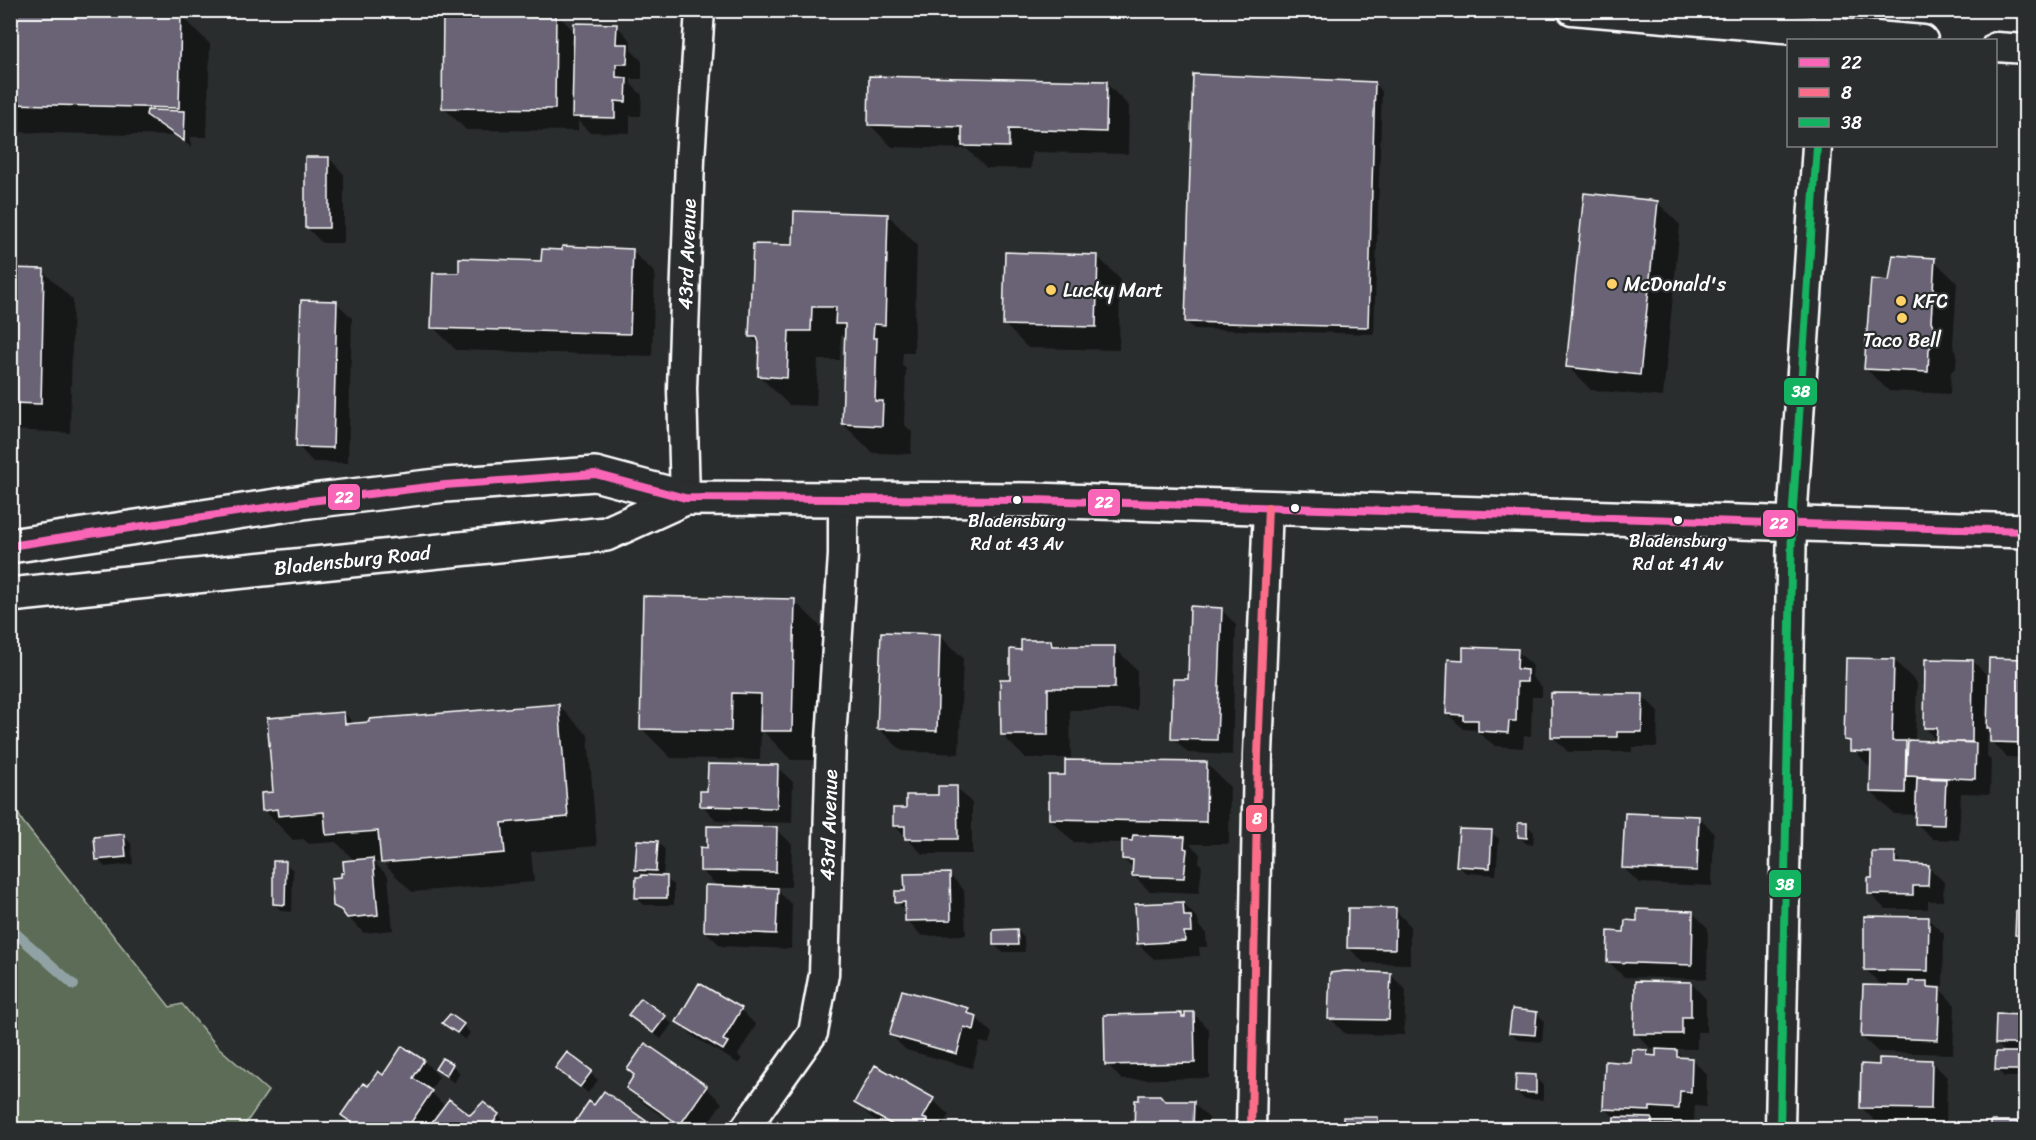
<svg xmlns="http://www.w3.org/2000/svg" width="2036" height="1140" font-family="Sriracha,sans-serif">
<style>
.green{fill:#5b6c56;stroke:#adb6aa;stroke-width:1.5}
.shadow{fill:#0007}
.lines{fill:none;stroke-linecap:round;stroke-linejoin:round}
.stream{stroke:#90a2a4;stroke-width:10}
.building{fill:#696374;stroke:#fff;stroke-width:1.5}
.minor-casing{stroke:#fff;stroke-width:33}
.primary-casing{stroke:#fff;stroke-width:38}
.minor{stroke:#2a2d2e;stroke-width:28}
.primary{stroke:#2a2d2e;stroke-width:33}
.bus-1-casing{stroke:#2a2d2e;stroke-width:12}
.bus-2-casing{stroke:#2a2d2e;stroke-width:12}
.bus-3-casing{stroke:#2a2d2e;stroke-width:12}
.bus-1{stroke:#fa66b7;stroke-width:8}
.bus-2{stroke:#fb6d88;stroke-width:8}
.bus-3{stroke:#13b361;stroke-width:8}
.poi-dot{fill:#ffd166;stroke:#2a2d2e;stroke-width:2}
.bus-dot{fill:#fff;stroke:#2a2d2e;stroke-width:2}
.labels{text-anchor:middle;stroke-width:4.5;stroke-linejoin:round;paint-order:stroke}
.bus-label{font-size:18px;fill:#fff;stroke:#2a2d2e}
.street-label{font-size:20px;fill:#fff;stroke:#2a2d2e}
.poi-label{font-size:20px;fill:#fff;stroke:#2a2d2e;text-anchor:start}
.line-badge{stroke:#2a2d2e;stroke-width:2}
.badge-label{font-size:16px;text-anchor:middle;font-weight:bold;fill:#fff}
</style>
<rect width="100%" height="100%" fill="#2a2d2e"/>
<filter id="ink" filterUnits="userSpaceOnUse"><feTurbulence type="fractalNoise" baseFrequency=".0167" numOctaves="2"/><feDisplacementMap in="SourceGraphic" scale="12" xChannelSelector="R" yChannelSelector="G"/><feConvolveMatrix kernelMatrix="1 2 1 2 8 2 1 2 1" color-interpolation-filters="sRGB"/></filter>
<g filter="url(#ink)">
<path class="green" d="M 10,799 L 23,822 L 170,1007 L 182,1004 L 217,1046 L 268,1091 L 242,1129 L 11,1129 Z"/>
<path class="shadow" d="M 10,10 L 180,14 L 210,44 L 207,137 L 191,137 L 191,147 L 176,136 L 10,132 Z
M 556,13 L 575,32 L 616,25 L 631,41 L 631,50 L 642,61 L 642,79 L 631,79 L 631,84 L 642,95 L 641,116 L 630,116 L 630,133 L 589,132 L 578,121 L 578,131 L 466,130 L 443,107 Z
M 1106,83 L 1129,106 L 1128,154 L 1032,152 L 1031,169 L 986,168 L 967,149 L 892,147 L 869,124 Z
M 1374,83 L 1382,91 L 1374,334 L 1194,329 L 1186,322 Z
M 329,158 L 344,174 L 344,243 L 322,243 L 306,227 Z
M 1657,202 L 1680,225 L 1663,397 L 1591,390 L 1568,367 Z
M 888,215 L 917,245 L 914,353 L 903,353 L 902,365 L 906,369 L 904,424 L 912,432 L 911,454 L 873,453 L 843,424 L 846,336 L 841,335 L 840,360 L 818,360 L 816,406 L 789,405 L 759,376 L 760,346 L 751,337 L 794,247 Z
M 632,251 L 655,273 L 652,356 L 456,350 L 433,327 L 460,275 Z
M 1097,256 L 1120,279 L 1119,350 L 1028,348 L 1005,325 Z
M 1934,260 L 1957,283 L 1953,345 L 1957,354 L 1956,367 L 1951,372 L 1950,394 L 1889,391 L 1866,369 L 1890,282 Z
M 10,270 L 43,271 L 73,300 L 70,433 L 10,430 Z
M 336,302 L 352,318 L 348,463 L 313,462 L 298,446 Z
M 795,601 L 824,630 L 821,760 L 791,760 L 761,729 L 760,760 L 671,758 L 641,728 Z
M 1221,609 L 1236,625 L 1232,755 L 1188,753 L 1173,738 L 1189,681 Z
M 940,635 L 963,658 L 959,754 L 902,751 L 879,729 Z
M 1051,642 L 1056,647 L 1114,647 L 1137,670 L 1137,710 L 1070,710 L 1071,758 L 1025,758 L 1002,735 L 1011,681 L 1023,651 Z
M 1517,651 L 1533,666 L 1532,677 L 1542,687 L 1542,697 L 1532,697 L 1531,736 L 1524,736 L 1523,748 L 1495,746 L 1475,730 L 1463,729 L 1448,714 L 1464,661 Z
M 1894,660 L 1917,683 L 1915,742 L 1938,743 L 1925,727 L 1973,661 L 1990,678 L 2026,660 L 2026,758 L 2007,757 L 1992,742 L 1992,731 L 1988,727 L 1987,757 L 1991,760 L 1990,794 L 1961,793 L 1959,840 L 1933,839 L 1917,824 L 1917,815 L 1894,814 L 1871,792 L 1872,770 L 1846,740 Z
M 1642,696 L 1658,711 L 1657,747 L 1632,747 L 1632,752 L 1568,752 L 1552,736 Z
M 559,706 L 588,735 L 597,846 L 531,852 L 534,882 L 412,892 L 382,862 L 374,862 L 388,876 L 393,930 L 364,933 L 335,905 L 343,879 L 355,861 L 336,842 L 309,844 L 303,839 L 293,840 L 264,810 L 275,793 L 344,713 L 355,724 Z
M 1207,764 L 1230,787 L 1229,844 L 1190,844 L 1200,854 L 1199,863 L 1202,866 L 1199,893 L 1149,891 L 1134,876 L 1134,869 L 1123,859 L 1124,843 L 1073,842 L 1050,819 L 1066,777 Z
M 777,767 L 793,782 L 792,823 L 717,821 L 702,805 L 709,792 Z
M 956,787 L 972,803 L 972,854 L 922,854 L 894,825 L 907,809 Z
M 1699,817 L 1714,833 L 1712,886 L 1639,883 L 1624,868 Z
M 1527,825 L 1534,832 L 1533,845 L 1527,844 L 1519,837 Z
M 776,829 L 792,844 L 791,887 L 774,887 L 792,905 L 791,949 L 721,946 L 705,931 L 718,887 L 701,870 L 708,849 Z
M 1491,832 L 1499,839 L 1496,875 L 1466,873 L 1458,866 Z
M 123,836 L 131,843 L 133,864 L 105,867 L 98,860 Z
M 658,842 L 665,850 L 663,877 L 674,885 L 674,905 L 644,905 L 636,897 L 644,876 L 637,869 Z
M 1894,854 L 1906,866 L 1928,867 L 1944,882 L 1943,901 L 1928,901 L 1928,909 L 1885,909 L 1869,893 L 1873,880 Z
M 285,863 L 293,870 L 292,912 L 282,911 L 274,904 Z
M 949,874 L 964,890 L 966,935 L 922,936 L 907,921 L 907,912 L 897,902 L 906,892 Z
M 1183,903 L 1198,919 L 1199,926 L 1206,933 L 1207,947 L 1199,947 L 1200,956 L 1154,959 L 1138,944 Z
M 1395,910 L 1410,925 L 1410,964 L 1364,963 L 1349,948 Z
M 1693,913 L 1708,928 L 1707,979 L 1624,977 L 1608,961 L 1626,933 L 1638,922 Z
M 2026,913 L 2026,942 L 2017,935 Z
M 1928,919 L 1944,934 L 1943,986 L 1928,986 L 1928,989 L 1940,989 L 1955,1005 L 1953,1054 L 1878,1052 L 1862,1037 L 1883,987 L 1865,969 Z
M 1017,930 L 1024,938 L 1025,952 L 1002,952 L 995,945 Z
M 1390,974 L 1406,990 L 1404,1035 L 1345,1034 L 1330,1018 Z
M 1691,983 L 1706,999 L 1706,1032 L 1697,1032 L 1697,1049 L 1674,1049 L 1684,1059 L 1692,1059 L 1707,1075 L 1706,1107 L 1695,1106 L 1694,1123 L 1665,1122 L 1665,1126 L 1687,1127 L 1690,1130 L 1613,1130 L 1615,1118 L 1605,1108 L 1633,1064 L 1646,1051 L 1652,1057 L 1657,1057 L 1658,1049 L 1651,1049 L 1636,1033 Z
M 741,1010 L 756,1025 L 738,1055 L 742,1059 L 739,1064 L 694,1037 L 678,1021 Z
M 968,1010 L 992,1033 L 989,1044 L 980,1042 L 972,1068 L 906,1050 L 891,1035 Z
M 1193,1013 L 1209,1029 L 1209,1078 L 1122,1080 L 1107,1064 L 1182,1014 L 1186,1019 Z
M 1537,1013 L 1544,1021 L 1542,1042 L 1518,1040 L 1511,1032 Z
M 630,1015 L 665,1017 L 672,1024 L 661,1039 Z
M 2026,1017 L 2026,1077 L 2004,1077 L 1997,1069 L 2006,1053 L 1996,1043 Z
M 444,1023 L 463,1025 L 470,1033 L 465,1040 Z
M 645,1045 L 706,1088 L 722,1103 L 703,1130 L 682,1130 L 643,1103 L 628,1088 L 636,1076 Z
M 403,1048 L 424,1061 L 439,1077 L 430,1091 L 445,1106 L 470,1117 L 498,1115 L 513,1130 L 357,1130 L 343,1115 L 368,1088 L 383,1077 Z
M 567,1054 L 598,1080 L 588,1093 L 557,1068 Z
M 1931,1061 L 1947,1077 L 1946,1124 L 1877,1123 L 1861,1107 L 1881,1066 Z
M 452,1065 L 460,1073 L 454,1083 L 437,1069 Z
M 1535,1077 L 1543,1084 L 1543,1100 L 1524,1099 L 1516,1091 Z
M 933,1100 L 949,1115 L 940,1130 L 892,1130 L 872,1118 L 856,1103 Z
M 1165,1102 L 1193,1103 L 1209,1118 L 1209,1130 L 1136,1130 Z
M 1377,1118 L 1389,1130 L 1345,1130 Z"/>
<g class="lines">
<path class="stream" d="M 10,928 L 74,985"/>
</g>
<path class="building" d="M 10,10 L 181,13 L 179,108 L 10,104 Z
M 443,10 L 556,11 L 555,109 L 442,108 Z
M 574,23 L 617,24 L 616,44 L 628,44 L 627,64 L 616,64 L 616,77 L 627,78 L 626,102 L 615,101 L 615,118 L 572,117 Z
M 1193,74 L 1375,82 L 1368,327 L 1185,322 Z
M 869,76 L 1107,81 L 1106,132 L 1009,129 L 1009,147 L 962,146 L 962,127 L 868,125 Z
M 147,110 L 185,111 L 184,141 L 146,115 Z
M 305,157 L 329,157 L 329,228 L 305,228 Z
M 1584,193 L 1658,201 L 1640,375 L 1566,367 Z
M 794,211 L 888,214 L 885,325 L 874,324 L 873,338 L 877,338 L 875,401 L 883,401 L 882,426 L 842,424 L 845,324 L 835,324 L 836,307 L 812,307 L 811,331 L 789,331 L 787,378 L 758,376 L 759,343 L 757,337 L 749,337 L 753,244 L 793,245 Z
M 562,246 L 633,249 L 630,334 L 431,328 L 433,273 L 459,273 L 459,258 L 541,261 L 542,249 L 562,250 Z
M 1005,252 L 1098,255 L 1096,327 L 1003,325 Z
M 1893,255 L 1935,258 L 1931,321 L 1935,330 L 1933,344 L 1929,349 L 1928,372 L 1864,369 L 1871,279 L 1889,281 Z
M 10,268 L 44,269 L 41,404 L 10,403 Z
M 301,300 L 337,301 L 333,448 L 296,447 Z
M 643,596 L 795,599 L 792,731 L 760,731 L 761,694 L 732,693 L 731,731 L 640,729 Z
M 1190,606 L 1222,608 L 1217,740 L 1171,739 L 1173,679 L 1188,679 Z
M 881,632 L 940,634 L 937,731 L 877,729 Z
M 1021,640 L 1051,640 L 1052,646 L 1115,646 L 1115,688 L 1048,688 L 1048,735 L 1001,735 L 1000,679 L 1010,679 L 1010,649 L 1021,650 Z
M 1463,647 L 1518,649 L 1517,669 L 1527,670 L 1527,682 L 1517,682 L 1516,721 L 1509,721 L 1508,733 L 1478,731 L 1478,720 L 1463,720 L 1463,715 L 1446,714 L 1448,659 L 1463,660 Z
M 1846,658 L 1894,659 L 1892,741 L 1906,741 L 1905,793 L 1870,792 L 1871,752 L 1850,751 L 1850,741 L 1844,740 Z
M 1989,658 L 2026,659 L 2026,743 L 1990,742 L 1990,728 L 1987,728 Z
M 1925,659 L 1973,660 L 1972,742 L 1936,742 L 1937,728 L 1924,728 Z
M 1551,693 L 1643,694 L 1642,732 L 1617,732 L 1617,737 L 1551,737 Z
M 559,704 L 568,817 L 502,823 L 505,853 L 381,863 L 378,831 L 326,835 L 324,812 L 278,816 L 277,809 L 262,811 L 261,793 L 273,792 L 267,718 L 344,712 L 345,724 L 369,722 L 369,719 Z
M 1908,740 L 1976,743 L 1975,779 L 1906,776 Z
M 1065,760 L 1207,762 L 1206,822 L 1049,819 L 1049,775 L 1065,775 Z
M 708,764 L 778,765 L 777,808 L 700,806 L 700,791 L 707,791 Z
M 1917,778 L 1946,779 L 1944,825 L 1915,824 Z
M 938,786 L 957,786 L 958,839 L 905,839 L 905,826 L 893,826 L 893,808 L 906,808 L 906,795 L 938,795 Z
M 1625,813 L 1699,816 L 1697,871 L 1622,868 Z
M 1518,823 L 1527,823 L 1527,838 L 1518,837 Z
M 707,826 L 777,827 L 776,872 L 700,871 L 700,847 L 707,848 Z
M 1459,829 L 1492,830 L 1490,868 L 1456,866 Z
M 124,834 L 126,857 L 96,860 L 94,837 Z
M 1133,835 L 1185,837 L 1184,848 L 1187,849 L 1184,878 L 1132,876 L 1133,860 L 1122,859 L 1122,840 L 1132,841 Z
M 637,840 L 658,841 L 656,871 L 635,870 Z
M 1872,852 L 1895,852 L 1895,863 L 1929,865 L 1928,886 L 1913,886 L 1913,895 L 1868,894 L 1868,878 L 1872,878 Z
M 373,858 L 378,915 L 347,918 L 341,910 L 333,906 L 331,878 L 341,877 L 341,873 L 344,873 L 343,861 Z
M 273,861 L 286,861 L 285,905 L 273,904 Z
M 950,873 L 951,920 L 905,921 L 905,902 L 895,903 L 895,891 L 905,891 L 904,874 Z
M 642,875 L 667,876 L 667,898 L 635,898 L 636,877 L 642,877 Z
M 705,885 L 778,888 L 776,934 L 704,931 Z
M 1183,902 L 1184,916 L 1191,916 L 1192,932 L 1184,932 L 1185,941 L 1137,944 L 1135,904 Z
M 1348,908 L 1396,908 L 1395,949 L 1347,948 Z
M 1637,909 L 1693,911 L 1692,965 L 1607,962 L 1608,931 L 1624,932 L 1625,920 L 1637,921 Z
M 2016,911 L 2026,912 L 2026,936 L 2015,935 Z
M 1864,916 L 1929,917 L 1928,971 L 1864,970 Z
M 1017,929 L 1018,945 L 993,945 L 993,930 Z
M 2023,954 L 2026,954 L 2026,972 L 2023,972 Z
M 1345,971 L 1391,973 L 1389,1020 L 1328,1019 L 1330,973 Z
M 1635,981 L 1691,982 L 1691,1017 L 1682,1017 L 1682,1034 L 1634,1034 Z
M 1909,981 L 1927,981 L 1927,987 L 1940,988 L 1938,1040 L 1861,1037 L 1863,985 L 1909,986 Z
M 699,983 L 742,1008 L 723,1040 L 728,1042 L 723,1050 L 676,1022 Z
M 902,990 L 969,1008 L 967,1013 L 977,1016 L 974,1030 L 964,1027 L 957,1054 L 889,1035 Z
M 641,998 L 666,1016 L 653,1033 L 628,1015 Z
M 1512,1009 L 1537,1012 L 1535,1035 L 1509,1033 Z
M 1185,1012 L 1194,1012 L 1195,1063 L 1105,1065 L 1104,1015 L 1182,1013 L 1182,1017 L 1185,1017 Z
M 450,1014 L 464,1024 L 457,1033 L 442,1023 Z
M 1996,1014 L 2026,1015 L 2026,1044 L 1995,1044 Z
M 645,1043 L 707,1086 L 680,1125 L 626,1088 L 634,1075 L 627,1069 Z
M 402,1046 L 424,1060 L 413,1078 L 432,1091 L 406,1130 L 362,1130 L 341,1115 L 363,1083 L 368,1086 L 378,1071 L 383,1075 Z
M 1632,1049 L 1647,1050 L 1647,1055 L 1656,1056 L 1656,1049 L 1677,1050 L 1677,1057 L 1692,1058 L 1691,1092 L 1680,1091 L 1679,1109 L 1650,1107 L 1650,1111 L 1603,1109 L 1605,1061 L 1631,1063 Z
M 567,1052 L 592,1071 L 580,1087 L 555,1068 Z
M 1996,1052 L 2026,1052 L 2026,1070 L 1995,1070 Z
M 442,1058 L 453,1064 L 446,1076 L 435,1069 Z
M 1879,1058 L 1932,1060 L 1931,1109 L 1860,1108 L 1861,1064 L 1879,1065 Z
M 875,1065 L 934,1098 L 923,1118 L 928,1120 L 923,1130 L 901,1130 L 854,1103 Z
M 1516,1074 L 1536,1075 L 1536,1093 L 1515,1092 Z
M 604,1091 L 659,1130 L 580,1130 L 581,1126 L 575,1122 L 589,1101 L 594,1105 Z
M 1139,1095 L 1160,1095 L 1165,1101 L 1194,1101 L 1193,1130 L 1134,1130 L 1135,1100 L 1139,1100 Z
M 449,1099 L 470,1115 L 483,1102 L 499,1114 L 493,1123 L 496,1125 L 492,1130 L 426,1130 Z
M 1343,1117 L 1378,1117 L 1378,1130 L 1343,1130 Z
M 1614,1117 L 1652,1118 L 1652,1125 L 1688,1125 L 1688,1130 L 1613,1130 Z
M 1991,1121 L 2024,1121 L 2024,1130 L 1991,1130 Z
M 1859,1127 L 1929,1129 L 1929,1130 L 1859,1130 Z"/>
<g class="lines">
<g class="minor-casing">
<g id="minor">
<path d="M 1572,10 L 1923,40"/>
<path d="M 1825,40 L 1830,10"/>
<path d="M 1996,47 L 2026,49"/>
<path id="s1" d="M 685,498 L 682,389 L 690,159 L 700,10"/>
<path id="s2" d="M 744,1130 L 813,1033 L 824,974 L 831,739 L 843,555 L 843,497"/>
<path d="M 1251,1130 L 1258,754 L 1268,507"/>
<path d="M 1780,1130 L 1792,522 L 1817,146"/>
</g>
</g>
<g class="primary-casing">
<g id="primary">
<path d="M 10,546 L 310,501 L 445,485 L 595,474 L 685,498 L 1033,500 L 2026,531"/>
<path id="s3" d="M 10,595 L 606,534 L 685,498"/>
</g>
</g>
<use href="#minor" class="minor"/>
<use href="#primary" class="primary"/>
<g class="bus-1-casing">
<path id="bus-1" d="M 10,546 L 310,501 L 445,485 L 595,474 L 685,498 L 1033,500 L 2026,531"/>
</g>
<g class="bus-2-casing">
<path id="bus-2" d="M 1251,1130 L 1258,754 L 1268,507"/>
</g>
<g class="bus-3-casing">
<path id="bus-3" d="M 1780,1130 L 1792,522 L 1817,146"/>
</g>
<use href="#bus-1" class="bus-1"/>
<use href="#bus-2" class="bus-2"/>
<use href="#bus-3" class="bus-3"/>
</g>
</g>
<g class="poi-dot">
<circle cx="1612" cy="284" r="6"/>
<circle cx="1051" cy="290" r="6"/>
<circle cx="1901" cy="301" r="6"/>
<circle cx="1902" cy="318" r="6"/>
</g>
<g class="bus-dot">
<circle cx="1017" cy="500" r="5"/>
<circle cx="1295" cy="508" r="5"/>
<circle cx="1678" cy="520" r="5"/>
</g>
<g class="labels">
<g class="bus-label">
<text x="1017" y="527">Bladensburg<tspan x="1017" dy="23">Rd at 43 Av</tspan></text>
<text x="1678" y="547">Bladensburg<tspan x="1678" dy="23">Rd at 41 Av</tspan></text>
</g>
<g class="street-label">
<text dy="7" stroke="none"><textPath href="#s1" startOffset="244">43rd Avenue</textPath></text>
<text dy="7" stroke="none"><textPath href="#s3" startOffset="344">Bladensburg Road</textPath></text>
<text dy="7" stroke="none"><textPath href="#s2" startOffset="328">43rd Avenue</textPath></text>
</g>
<g class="poi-label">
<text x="1624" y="291">McDonald's</text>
<text x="1063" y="297">Lucky Mart</text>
<text x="1913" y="308">KFC</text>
<text x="1902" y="347" text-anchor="middle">Taco Bell</text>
</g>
</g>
<g class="line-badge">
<rect x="1783" y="377" width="35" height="29" rx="6" fill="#13b361"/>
<rect x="327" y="483" width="34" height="28" rx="6" fill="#fa66b7"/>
<rect x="1087" y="488" width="34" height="29" rx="6" fill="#fa66b7"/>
<rect x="1762" y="509" width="34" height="29" rx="6" fill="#fa66b7"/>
<rect x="1245" y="804" width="23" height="29" rx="6" fill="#fb6d88"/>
<rect x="1768" y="869" width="34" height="29" rx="6" fill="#13b361"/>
</g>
<g class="badge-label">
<text x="1801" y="397">38</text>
<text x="344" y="503">22</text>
<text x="1104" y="508">22</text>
<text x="1779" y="529">22</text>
<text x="1257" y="824">8</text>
<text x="1785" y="890">38</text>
</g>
<rect width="2036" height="1140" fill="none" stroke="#2a2d2e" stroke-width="36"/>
<rect x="18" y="18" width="2000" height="1104" fill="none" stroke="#fff" stroke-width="2" filter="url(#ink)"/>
<rect x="1787" y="39" width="210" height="108" fill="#2a2d2e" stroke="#7f8182" stroke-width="1.5"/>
<rect x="1799" y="58" width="30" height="9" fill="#fa66b7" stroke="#7f8182" stroke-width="1.5"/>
<text x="1841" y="69" font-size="18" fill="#ffffff">22</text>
<rect x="1799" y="88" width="30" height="9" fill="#fb6d88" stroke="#7f8182" stroke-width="1.5"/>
<text x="1841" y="99" font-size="18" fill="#ffffff">8</text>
<rect x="1799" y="118" width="30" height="9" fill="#13b361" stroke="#7f8182" stroke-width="1.5"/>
<text x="1841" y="129" font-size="18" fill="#ffffff">38</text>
</svg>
